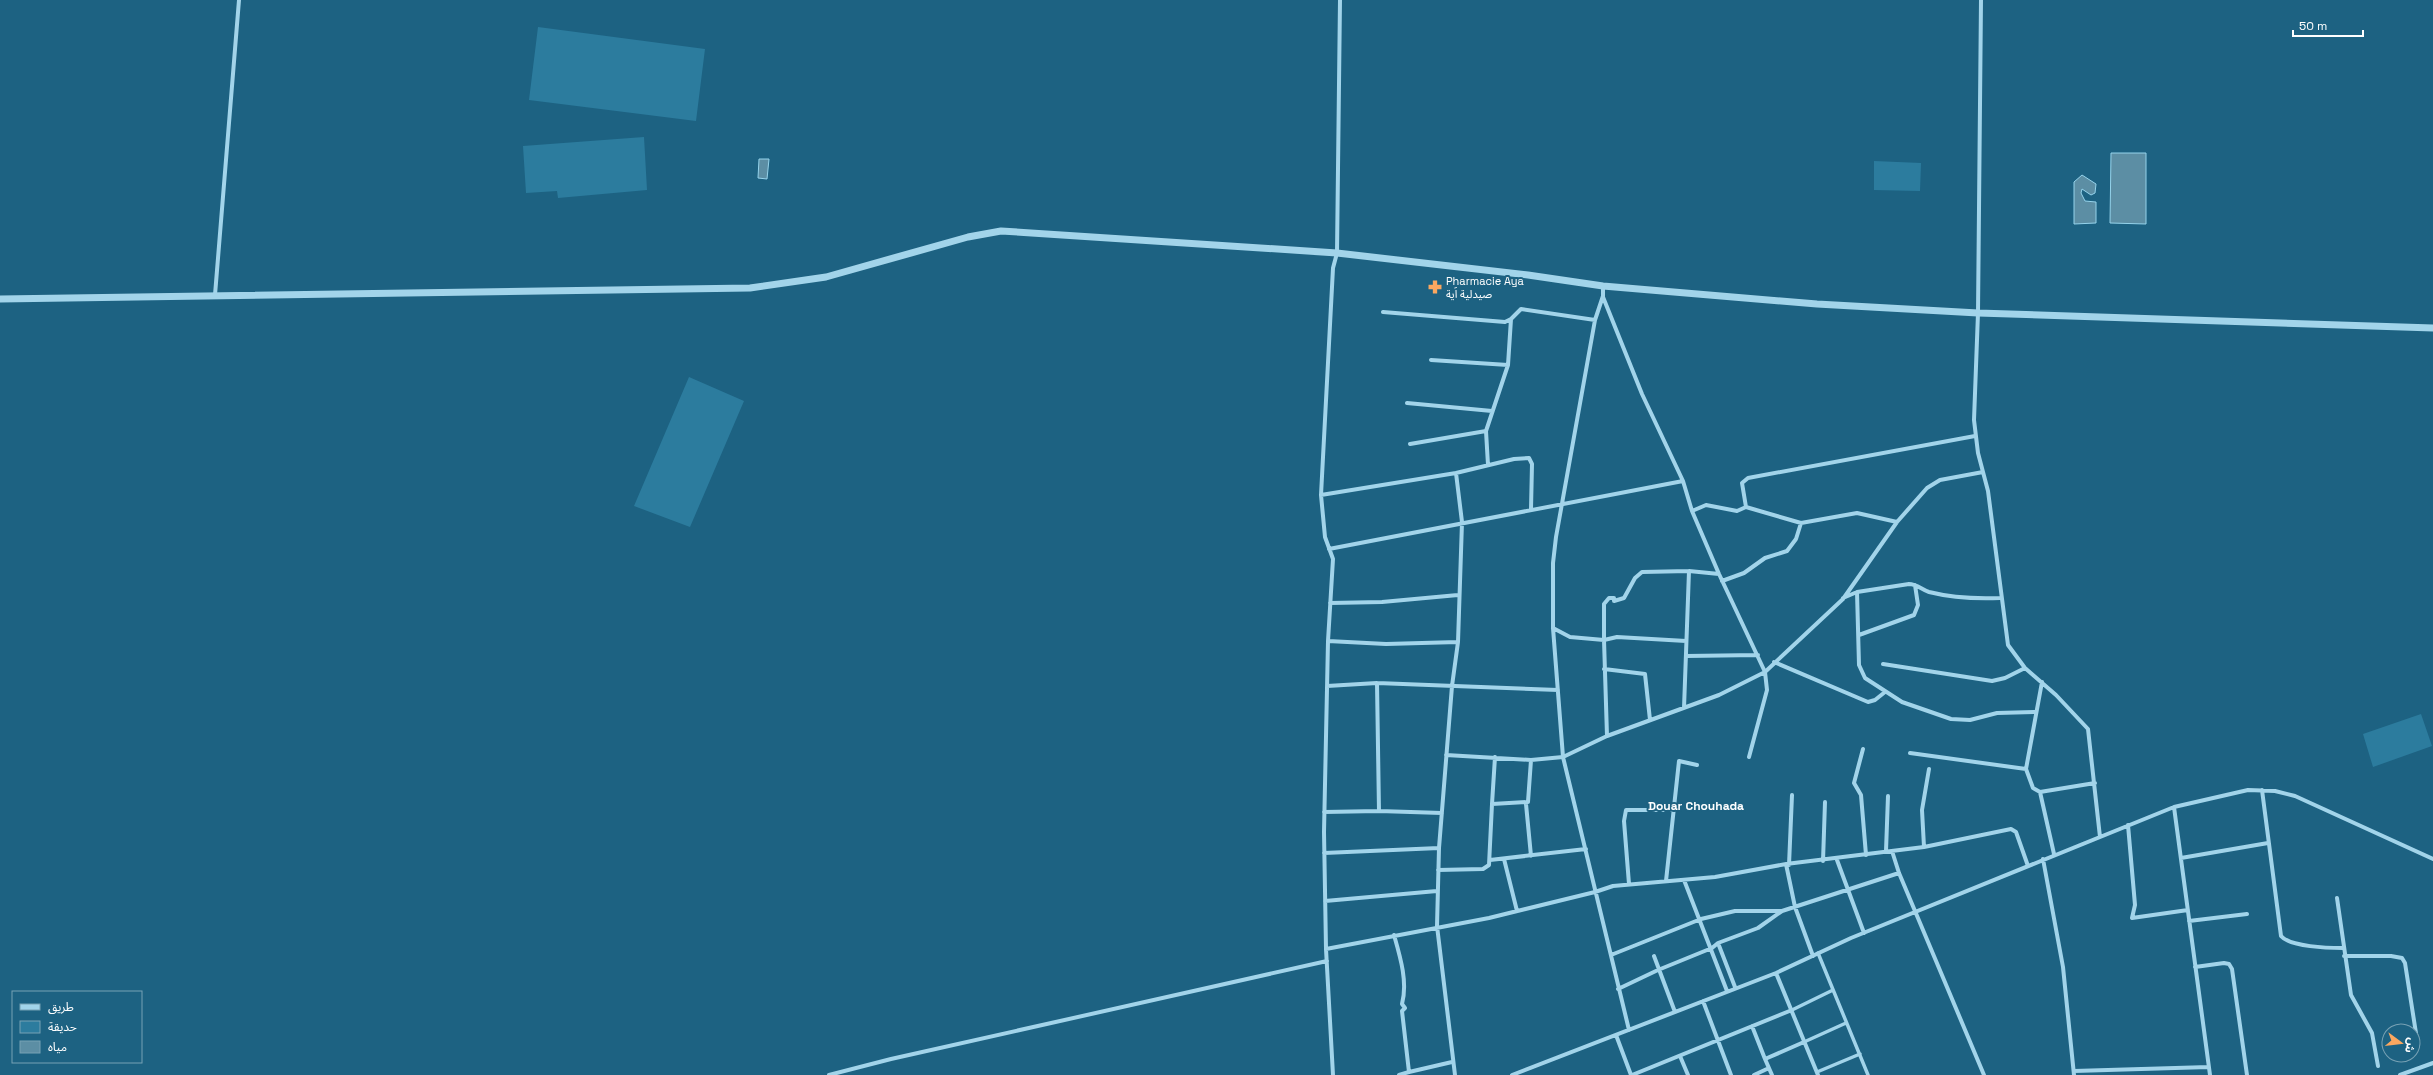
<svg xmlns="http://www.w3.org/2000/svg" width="2433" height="1075" font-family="'Space Grotesk','Noto Sans Arabic',sans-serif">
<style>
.green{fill:#2c7c9e}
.water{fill:#5c8ea4;stroke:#95d3eb}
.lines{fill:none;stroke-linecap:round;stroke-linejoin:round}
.pedestrian{stroke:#a2d4ea;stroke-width:3.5}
.minor{stroke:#a2d4ea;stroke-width:4}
.tertiary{stroke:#a2d4ea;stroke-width:7}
.labels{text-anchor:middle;stroke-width:4;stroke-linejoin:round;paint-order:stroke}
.poi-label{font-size:11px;fill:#fff;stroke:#1d6282;text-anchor:start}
.neighbourhood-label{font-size:12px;font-weight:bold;fill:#fff;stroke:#1d6282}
</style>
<rect width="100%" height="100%" fill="#1d6282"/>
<path class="green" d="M 538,27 L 705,49 L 696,121 L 529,100 Z
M 644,137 L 647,190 L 558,198 L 557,191 L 526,193 L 523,146 Z
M 1874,161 L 1921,163 L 1920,191 L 1874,190 Z
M 689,377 L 744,401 L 690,527 L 634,506 Z
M 2421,714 L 2432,746 L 2373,767 L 2363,734 Z"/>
<path class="water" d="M 2111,153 L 2146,153 L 2146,224 L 2110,223 Z
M 759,159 L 769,159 L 767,179 L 758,178 Z
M 2082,175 L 2096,184 L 2095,193 L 2091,195 L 2082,189 L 2081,193 L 2085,201 L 2096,202 L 2096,223 L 2074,224 L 2074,182 Z"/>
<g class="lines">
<path class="pedestrian" d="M 1818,953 L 1868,1075
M 1792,1010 L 1833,990
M 1804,1042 L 1846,1023
M 1817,1072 L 1860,1054"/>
<path class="minor" d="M 1981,0 L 1978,313 L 1974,420 L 1978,453 L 1988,491 L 2008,645 L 2025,668 L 2056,695 L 2088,729 L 2100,837
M 1603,286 L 1603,296 L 1595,320 L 1556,537 L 1553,563 L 1553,628 L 1563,757 L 1629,1030
M 215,295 L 239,0
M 1603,297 L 1642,394 L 1683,481 L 1692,511 L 1719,574 L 1765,672 L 1767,690 L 1749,757
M 1383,312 L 1505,322 L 1511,319 L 1521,309 L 1595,320
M 1431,360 L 1508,365
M 1407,403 L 1492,411
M 1410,444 L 1486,431
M 1488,465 L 1486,431 L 1508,365 L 1511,319
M 1321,495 L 1456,473
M 1746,507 L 1742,483 L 1748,478 L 1975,436
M 1692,511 L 1706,505 L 1737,511 L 1746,507 L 1801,523 L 1857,513 L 1897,522
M 1329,549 L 1683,481
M 1722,581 L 1744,573 L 1765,558 L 1787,551 L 1796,539 L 1801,523
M 1857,592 L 1859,665 L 1865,678 L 1902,702 L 1951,719 L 1970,720 L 1997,713 L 2035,712
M 1843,598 L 1857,592 L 1909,584 C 1917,584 1922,590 1929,592 C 1953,598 1976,599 2000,598
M 1330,603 L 1382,602 L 1458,595
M 1553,628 L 1570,637 L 1604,640 L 1607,736
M 1859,635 L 1914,615 L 1918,605 L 1915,585
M 1328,641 L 1386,644 L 1458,642
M 1686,641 L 1617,637 L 1604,640 L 1604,604 L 1609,598 L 1614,598 L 1614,601 L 1624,598 L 1635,578 L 1642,572 L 1689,571 L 1719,574
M 1686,656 L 1758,655
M 1774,662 L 1868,702 L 1875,700 L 1885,692
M 1883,664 L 1992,681 L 2005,678 L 2025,668
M 1604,669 L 1645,674 L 1650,720
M 2042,682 L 2026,769 L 2033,788 L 2040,792 L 2095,783
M 1327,686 L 1377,683
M 1684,708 L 1689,571
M 1863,749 L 1854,783 L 1861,795 L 1866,855
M 1910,753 L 2026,769
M 1446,755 L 1531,760
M 2262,790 L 2281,936 C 2290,947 2329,948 2343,948
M 2040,792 L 2054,854
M 1492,804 L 1495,757
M 1526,804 L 1531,856
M 2174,807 L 2210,1075
M 1324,812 L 1379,811
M 1442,813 L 1379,811 L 1377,683 L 1558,690
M 2128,825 L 2135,905 L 2132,918 L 2188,910
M 1924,847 L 1922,810 L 1929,769
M 1886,851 L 1888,796
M 1892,851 L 1899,873 L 1984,1075
M 1324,853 L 1439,848
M 2181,858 L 2268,843
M 1504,859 L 1517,911
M 2043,859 L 2063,967 L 2074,1075
M 1490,860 L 1586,849
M 1837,860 L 1864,933
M 1823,861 L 1825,802
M 1786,864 L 1795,907 L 1813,956
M 1789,865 L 1792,795
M 1438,870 L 1483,869 L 1489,865 L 1492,804 L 1528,802 L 1531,760 L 1563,757 L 1607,736 L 1719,695 L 1765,672 L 1843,599 L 1897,522 L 1927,488 L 1940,480 L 1983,472
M 1684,880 L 1727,991
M 1666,881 L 1679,761 L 1697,765
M 1629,884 L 1624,821 L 1626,810 L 1673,810
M 2337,898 L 2351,995 L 2372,1033 L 2378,1066
M 1325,901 L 1437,891
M 2189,921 L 2247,914
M 1394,935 C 1400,956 1408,982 1402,1004 L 1405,1008 L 1402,1011 L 1409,1072 L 1452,1062
M 1718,943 L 1735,987
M 1326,949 L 1489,918 L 1595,892 L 1613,886 L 1715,877 L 1786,864 L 1924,847 L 2011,829 L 2016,832 L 2028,866
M 1611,955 L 1701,919 L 1735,911 L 1781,911
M 1654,956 L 1675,1012
M 2344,956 L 2391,956 L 2402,958 L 2405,963 L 2418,1046
M 2195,967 L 2224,963 L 2229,964 L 2232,969 L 2247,1075
M 1776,973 L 1818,1075
M 1618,989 L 1658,970 L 1712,948 L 1718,943 L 1758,928 L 1782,911 L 1899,873
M 1703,1001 L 1731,1075
M 1752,1026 L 1765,1059 L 1804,1042
M 1616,1035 L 1631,1075
M 1680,1056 L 1688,1075
M 1765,1059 L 1772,1075
M 2074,1071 L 2209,1067
M 829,1075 L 891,1059 L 1327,961
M 1333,1075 L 1326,949 L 1324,832 L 1328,641 L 1333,559 L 1325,537 L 1321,495 L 1333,268 L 1337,253 L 1340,0
M 1399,1075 L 1409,1072
M 1455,1075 L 1437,926 L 1439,848 L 1452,686 L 1458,642 L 1462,522 L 1456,473 L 1514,459 L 1529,458 L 1532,464 L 1531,509
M 1512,1075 L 1776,973 L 1851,938 L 2174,807 L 2248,790 L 2275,791 L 2295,796 L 2433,859
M 1632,1075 L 1792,1010
M 1754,1075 L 1769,1068
M 2400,1075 L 2433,1063"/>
<path class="tertiary" d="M 0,299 L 750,288 L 826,277 L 968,237 L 1001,231 L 1337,253 L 1528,275 L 1603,286 L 1817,304 L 1978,313 L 2433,328"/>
</g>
<defs>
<g id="pharmacy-bare" transform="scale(1.08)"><path d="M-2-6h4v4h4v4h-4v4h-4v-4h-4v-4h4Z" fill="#faa760" stroke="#1d6282" stroke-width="2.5" paint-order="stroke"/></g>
</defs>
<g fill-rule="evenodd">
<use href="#pharmacy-bare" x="1435" y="287"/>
</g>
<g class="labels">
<g class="poi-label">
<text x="1446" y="285">Pharmacie Aya<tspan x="1446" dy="13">صيدلية اَية</tspan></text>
</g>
<g class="neighbourhood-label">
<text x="1696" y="810">Douar Chouhada</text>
</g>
</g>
<rect x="12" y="991" width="130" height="72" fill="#1d6282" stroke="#77a1b4"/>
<rect x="20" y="1004" width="20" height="6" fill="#a2d4ea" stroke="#77a1b4"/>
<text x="48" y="1011" font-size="12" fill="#ffffff">طريق</text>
<rect x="20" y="1021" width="20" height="12" fill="#2c7c9e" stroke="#77a1b4"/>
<text x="48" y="1031" font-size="12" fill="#ffffff">حديقة</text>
<rect x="20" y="1041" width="20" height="12" fill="#5c8ea4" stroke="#77a1b4"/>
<text x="48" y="1051" font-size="12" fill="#ffffff">مياه</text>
<g transform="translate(2401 1043) rotate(105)"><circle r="19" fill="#1d6282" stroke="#77a1b4"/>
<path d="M0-3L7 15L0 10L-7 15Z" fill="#faa760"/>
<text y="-6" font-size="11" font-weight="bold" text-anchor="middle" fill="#ffffff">ش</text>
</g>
<path d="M2293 30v6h70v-6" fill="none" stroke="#ffffff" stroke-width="2"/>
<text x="2299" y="30" font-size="12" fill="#ffffff" stroke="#1d6282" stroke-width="3" paint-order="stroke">50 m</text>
</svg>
